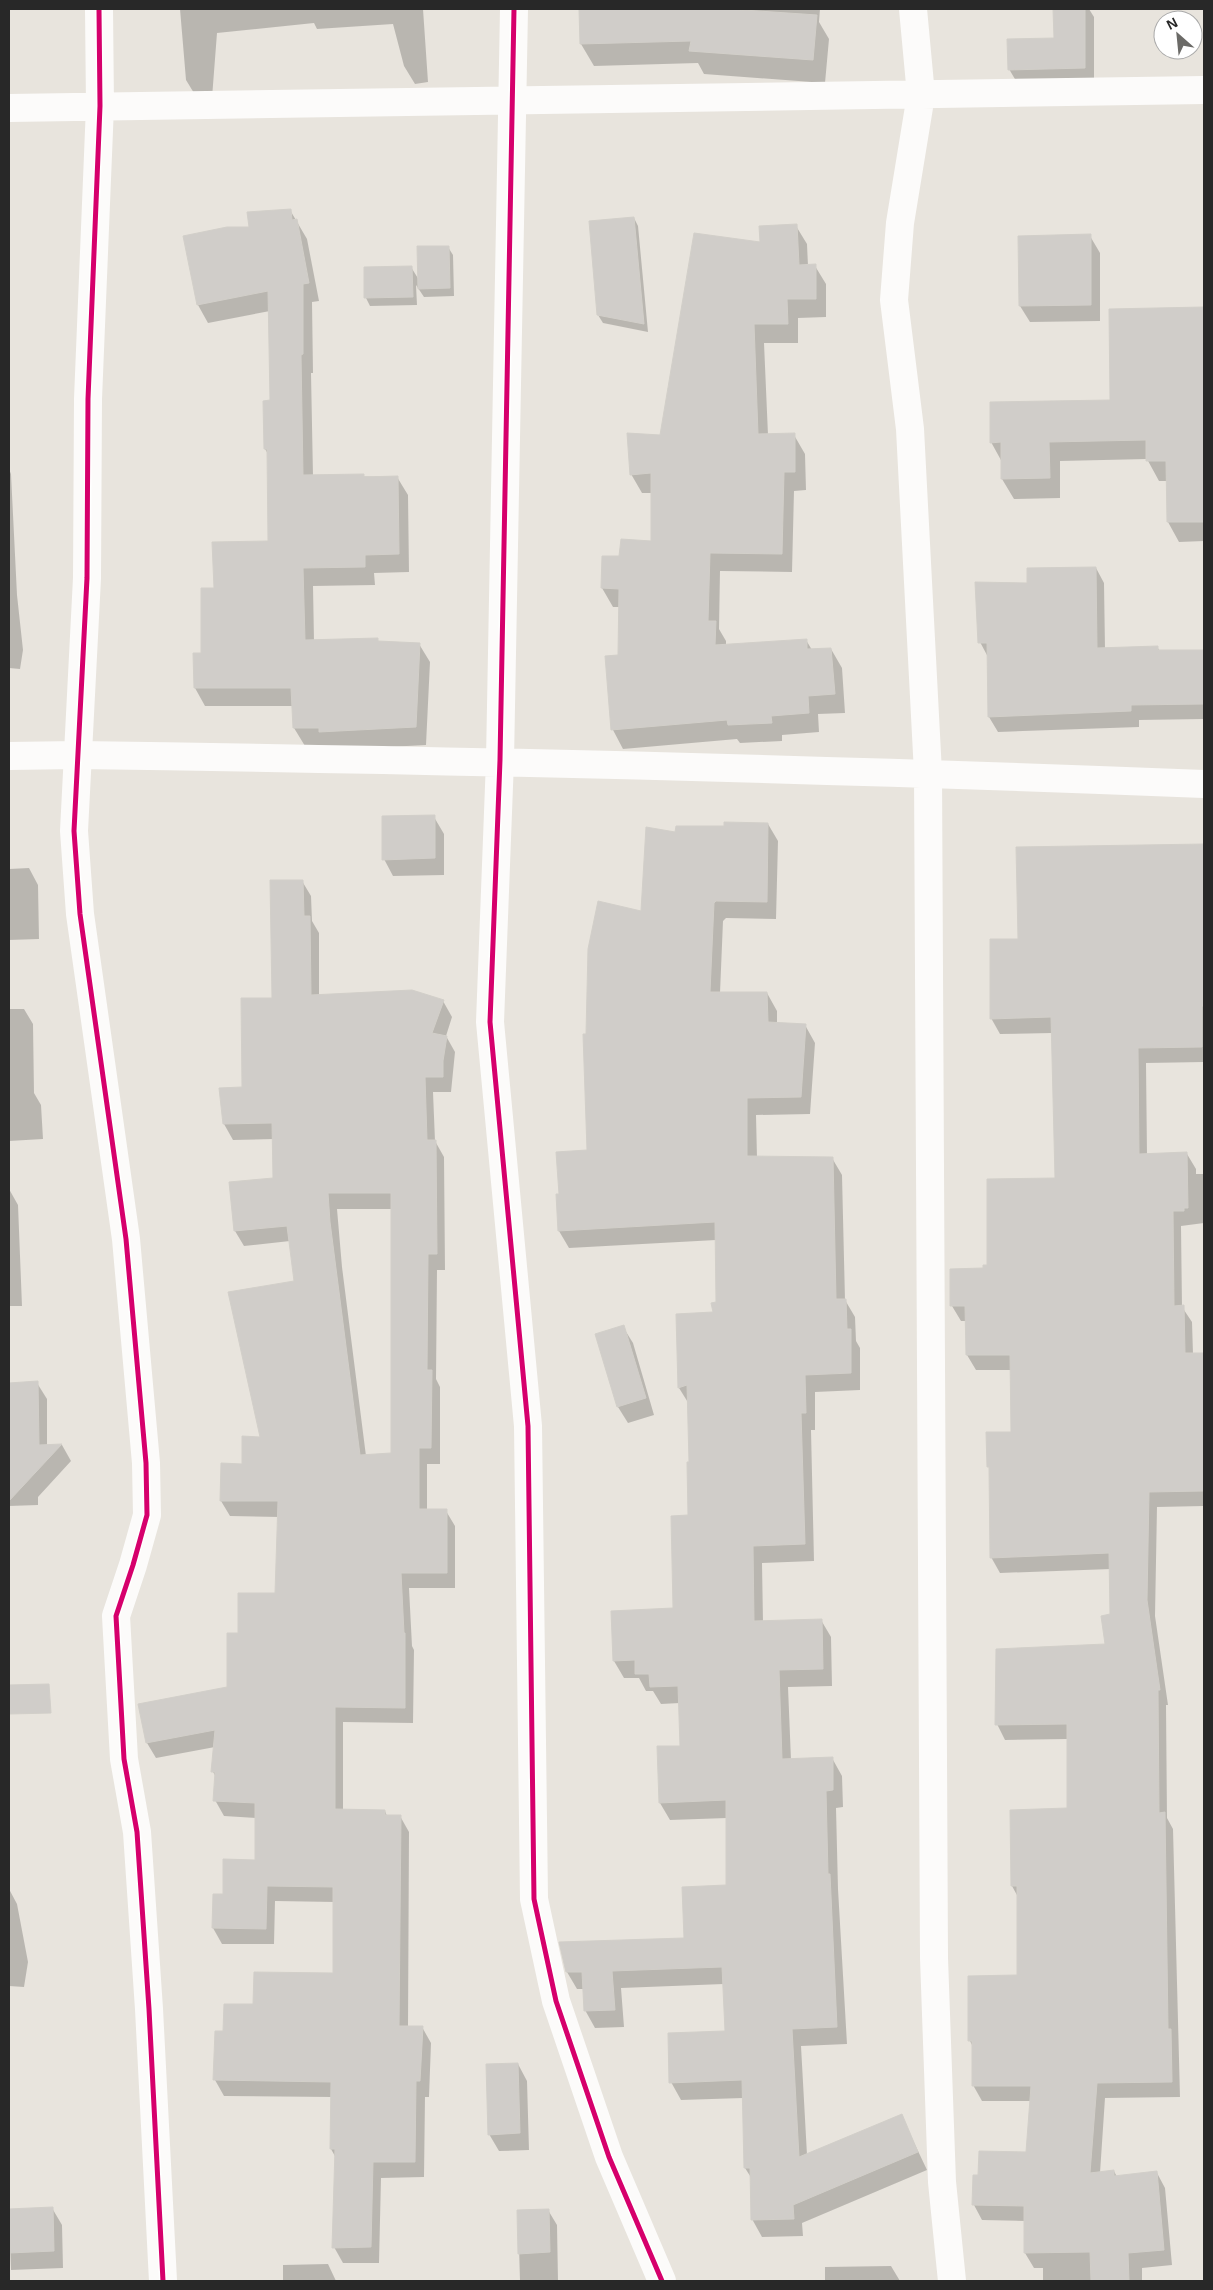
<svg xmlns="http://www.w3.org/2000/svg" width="1213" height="2290" font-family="Helvetica,sans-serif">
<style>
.shadow{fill:#0003;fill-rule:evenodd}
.building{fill:#d0cdc9;stroke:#d2cfc9;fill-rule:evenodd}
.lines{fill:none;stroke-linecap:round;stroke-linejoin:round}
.street{stroke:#fcfbfa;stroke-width:28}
.cycleway-casing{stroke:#fff;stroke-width:8}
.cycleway{stroke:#d6006c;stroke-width:5}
</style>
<rect width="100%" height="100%" fill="#e8e4dd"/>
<path class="shadow" d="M 180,9 L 423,9 L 428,82 L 415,84 L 404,66 L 393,24 L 317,29 L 314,23 L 217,33 L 212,98 L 197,98 L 186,80 Z
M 580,9 L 820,9 L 819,22 L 829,39 L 825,83 L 704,74 L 698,63 L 594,66 L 581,44 Z
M 1055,9 L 1089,9 L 1094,17 L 1094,85 L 1019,86 L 1009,69 L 1055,39 Z
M 290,210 L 307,239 L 319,301 L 312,302 L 313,373 L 311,373 L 313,476 L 397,477 L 408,495 L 409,572 L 374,573 L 375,585 L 313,586 L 314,641 L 419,644 L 430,662 L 426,745 L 331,750 L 305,746 L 294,728 L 293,706 L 205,706 L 195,688 L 216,589 L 269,543 L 268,454 L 265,449 L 272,402 L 270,311 L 208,323 L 198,305 L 250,228 Z
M 634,218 L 638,226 L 648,332 L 603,323 L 598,315 Z
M 796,226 L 807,244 L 808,266 L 815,266 L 826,284 L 826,317 L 798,318 L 798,343 L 764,343 L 768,435 L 794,435 L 805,454 L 806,490 L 794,491 L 792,572 L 720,571 L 719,629 L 726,641 L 726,646 L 806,640 L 812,650 L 831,649 L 842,668 L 845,713 L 818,714 L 819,732 L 782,735 L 782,741 L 740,743 L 737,739 L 623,749 L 613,730 L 619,656 L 620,607 L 613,607 L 602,588 L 621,558 L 652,542 L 652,493 L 642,493 L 631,474 L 661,436 L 761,243 Z
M 1090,236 L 1100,253 L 1100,321 L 1030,322 L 1020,306 Z
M 448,247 L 453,255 L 454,296 L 424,297 L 416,285 L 417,305 L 370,306 L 366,298 L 411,267 L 419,280 Z
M 1204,309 L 1204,541 L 1179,542 L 1168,522 L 1168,481 L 1159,481 L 1147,459 L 1060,461 L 1060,498 L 1014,499 L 1002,479 L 1002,462 L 991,442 L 1111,402 L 1110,310 Z
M 9,469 L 11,474 L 17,595 L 23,650 L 20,669 L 9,668 Z
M 1096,568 L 1104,583 L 1105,649 L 1157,647 L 1160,651 L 1204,651 L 1204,719 L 1139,720 L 1139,727 L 998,732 L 989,717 L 988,657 L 980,642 L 1028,584 Z
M 434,817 L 444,834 L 444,875 L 393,876 L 384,859 Z
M 768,824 L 778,841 L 776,919 L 726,918 L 723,921 L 720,993 L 767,993 L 777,1011 L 777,1024 L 805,1025 L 815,1043 L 810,1114 L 756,1115 L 757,1158 L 832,1158 L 842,1175 L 845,1300 L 855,1317 L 856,1341 L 860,1348 L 860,1390 L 815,1392 L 815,1430 L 811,1430 L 814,1561 L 762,1563 L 763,1622 L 821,1620 L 831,1637 L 832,1686 L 788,1687 L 791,1760 L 832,1758 L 842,1776 L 843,1807 L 836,1808 L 838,1889 L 847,2044 L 801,2046 L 807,2155 L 901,2115 L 927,2170 L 802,2223 L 803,2236 L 762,2237 L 752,2219 L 752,2179 L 745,2168 L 743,2098 L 681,2100 L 671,2082 L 726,2032 L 724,1984 L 621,1988 L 624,2027 L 595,2028 L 585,2010 L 584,1989 L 577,1989 L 567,1972 L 685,1939 L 728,1886 L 727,1818 L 670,1820 L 660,1803 L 682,1747 L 680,1703 L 661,1704 L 653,1691 L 646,1691 L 639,1678 L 624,1678 L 614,1661 L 675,1609 L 689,1516 L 690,1463 L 689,1404 L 679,1388 L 677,1315 L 714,1314 L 717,1303 L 716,1240 L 569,1248 L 559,1231 L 557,1196 L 560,1195 L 588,1152 L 587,1035 L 677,834 Z
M 1204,845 L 1204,1062 L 1146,1063 L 1147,1155 L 1187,1154 L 1196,1169 L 1196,1174 L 1204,1174 L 1204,1223 L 1181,1226 L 1182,1307 L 1192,1322 L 1193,1354 L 1204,1354 L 1204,1506 L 1157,1507 L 1155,1616 L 1168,1705 L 1166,1705 L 1167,1818 L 1173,1829 L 1180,2097 L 1105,2098 L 1100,2173 L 1114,2171 L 1117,2177 L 1157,2173 L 1165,2188 L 1172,2265 L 1142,2268 L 1142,2281 L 1043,2281 L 1043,2268 L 1034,2268 L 1025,2253 L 1025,2221 L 982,2220 L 974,2205 L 1027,2154 L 1031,2101 L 982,2101 L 973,2085 L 973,2047 L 970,2041 L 1019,1977 L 1018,1897 L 1012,1886 L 1012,1811 L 1069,1809 L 1068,1739 L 1005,1740 L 997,1724 L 1106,1645 L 1111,1615 L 1111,1569 L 1000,1573 L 991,1557 L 991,1470 L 988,1466 L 1013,1433 L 1012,1370 L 976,1370 L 967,1355 L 966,1321 L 961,1321 L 952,1306 L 989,1267 L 1056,1179 L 1052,1033 L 1000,1034 L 991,1018 L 1019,940 L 1017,848 Z
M 29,868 L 38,885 L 39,939 L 9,940 L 9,869 Z
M 302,881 L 311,896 L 312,921 L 319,933 L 319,996 L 443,1001 L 452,1017 L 446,1036 L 455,1052 L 451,1092 L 433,1092 L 435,1141 L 444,1157 L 445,1270 L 437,1270 L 436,1379 L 440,1387 L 440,1464 L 427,1464 L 427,1510 L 446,1511 L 455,1526 L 455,1588 L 409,1588 L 412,1646 L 414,1650 L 413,1723 L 343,1722 L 343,1810 L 385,1811 L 387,1816 L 400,1816 L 409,1832 L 408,2027 L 422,2027 L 431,2043 L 429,2097 L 425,2097 L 424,2177 L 381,2178 L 379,2263 L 343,2263 L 334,2247 L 336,2158 L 331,2149 L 332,2097 L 224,2096 L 215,2080 L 224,2032 L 255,2005 L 334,1974 L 335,1902 L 275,1901 L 274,1944 L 222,1944 L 213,1928 L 224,1895 L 256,1861 L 256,1818 L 224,1816 L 215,1800 L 216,1777 L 213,1772 L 215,1747 L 156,1758 L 147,1743 L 228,1688 L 239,1634 L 276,1594 L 279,1517 L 230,1516 L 221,1501 L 261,1438 L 296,1282 L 290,1241 L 244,1246 L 235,1231 L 275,1179 L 274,1139 L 233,1140 L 224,1124 L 243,1089 L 273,1000 ZM 337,1209 L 392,1209 L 392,1454 L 366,1456 L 342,1267 Z
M 9,1009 L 24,1009 L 33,1024 L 34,1093 L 41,1105 L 43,1139 L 9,1141 Z
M 9,1189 L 18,1205 L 22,1306 L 9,1306 Z
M 623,1327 L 633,1343 L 654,1415 L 628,1423 L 618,1407 L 597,1335 Z
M 37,1383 L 47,1399 L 47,1446 L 62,1445 L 71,1461 L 38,1497 L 38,1505 L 9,1506 L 9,1384 Z
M 9,1889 L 17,1904 L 28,1962 L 24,1987 L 9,1986 Z
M 518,2064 L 527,2081 L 529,2150 L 499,2151 L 489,2134 Z
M 52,2208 L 62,2225 L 63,2268 L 11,2270 L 9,2210 Z
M 548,2210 L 557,2225 L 558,2281 L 520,2281 L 518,2211 Z
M 328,2264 L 336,2281 L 283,2281 L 283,2265 Z
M 891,2266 L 900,2281 L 825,2281 L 825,2267 Z"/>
<path class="building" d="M 579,9 L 729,9 L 817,15 L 813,60 L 689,51 L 691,41 L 580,44 Z
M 1053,9 L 1085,9 L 1085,68 L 1008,70 L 1007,39 L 1054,38 Z
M 291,209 L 292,220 L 297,219 L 309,283 L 303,284 L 303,354 L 301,355 L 303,475 L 364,474 L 364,477 L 398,476 L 399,554 L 365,555 L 365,567 L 303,568 L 305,640 L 378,638 L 378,641 L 420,643 L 416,727 L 319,732 L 319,728 L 293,728 L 291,688 L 194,688 L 193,653 L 201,653 L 201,588 L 214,588 L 212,542 L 268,541 L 267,449 L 264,449 L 263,401 L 270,400 L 268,291 L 197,305 L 183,236 L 227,227 L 249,227 L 247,212 Z
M 634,217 L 644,324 L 597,315 L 589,221 Z
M 797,224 L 799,265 L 816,264 L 816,299 L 787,299 L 788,324 L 754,324 L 758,434 L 795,433 L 795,472 L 784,472 L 782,554 L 710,553 L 708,621 L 716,621 L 715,645 L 807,639 L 807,649 L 831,648 L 835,694 L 808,696 L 809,713 L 771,716 L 772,723 L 728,725 L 727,720 L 611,730 L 605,656 L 618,655 L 619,589 L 601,588 L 602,556 L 619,556 L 621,539 L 651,541 L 651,473 L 630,475 L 627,433 L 660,435 L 694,233 L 760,242 L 759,226 Z
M 1091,234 L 1091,305 L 1019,306 L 1018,236 Z
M 417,246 L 449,246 L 450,288 L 418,289 Z
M 412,266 L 413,297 L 364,298 L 364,267 Z
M 1204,307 L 1204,522 L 1167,522 L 1166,461 L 1146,461 L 1146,440 L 1049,442 L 1050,478 L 1001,479 L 1001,442 L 990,443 L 990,402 L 1110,400 L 1109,309 Z
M 1096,567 L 1097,648 L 1158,646 L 1158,650 L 1204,650 L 1204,704 L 1131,705 L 1131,711 L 988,717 L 987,643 L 978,643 L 975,582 L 1027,583 L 1027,568 Z
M 435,815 L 435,858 L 382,860 L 382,816 Z
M 724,822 L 768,823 L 767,902 L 716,901 L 714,903 L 710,992 L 767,992 L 768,1022 L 806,1024 L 801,1097 L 747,1098 L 747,1156 L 833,1157 L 836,1299 L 846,1299 L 847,1329 L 851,1329 L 851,1373 L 805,1375 L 806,1413 L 801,1413 L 805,1544 L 753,1546 L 754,1621 L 822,1619 L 823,1669 L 779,1670 L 782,1759 L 833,1757 L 833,1790 L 826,1791 L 828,1874 L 830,1874 L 837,2027 L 792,2029 L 799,2157 L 902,2114 L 918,2152 L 793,2205 L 794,2219 L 751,2220 L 750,2168 L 744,2168 L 742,2080 L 669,2083 L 668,2033 L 725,2031 L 722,1967 L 612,1971 L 615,2010 L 584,2011 L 582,1972 L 566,1972 L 559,1942 L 684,1938 L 682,1887 L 726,1885 L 726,1800 L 659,1803 L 657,1746 L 680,1746 L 678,1686 L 650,1687 L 649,1674 L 635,1674 L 635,1660 L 613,1661 L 611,1611 L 673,1608 L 671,1516 L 688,1515 L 687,1462 L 689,1462 L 687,1385 L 678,1388 L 676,1314 L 713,1312 L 711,1303 L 716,1302 L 715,1222 L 558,1231 L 556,1194 L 559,1194 L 556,1152 L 587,1150 L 583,1034 L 586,1034 L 588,949 L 598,901 L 641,911 L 646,827 L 675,832 L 676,826 L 724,826 Z
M 1204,844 L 1204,1006 L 1202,1006 L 1202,1047 L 1138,1048 L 1139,1154 L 1187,1152 L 1188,1208 L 1184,1208 L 1184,1211 L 1173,1211 L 1174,1306 L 1184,1305 L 1185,1353 L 1204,1353 L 1204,1491 L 1149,1492 L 1147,1600 L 1160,1690 L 1158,1690 L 1159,1813 L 1165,1812 L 1168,2029 L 1171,2029 L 1172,2082 L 1097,2083 L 1090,2173 L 1114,2170 L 1114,2176 L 1157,2171 L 1164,2250 L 1128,2253 L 1129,2281 L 1091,2281 L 1090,2252 L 1024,2253 L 1024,2206 L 972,2205 L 973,2175 L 978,2175 L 979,2151 L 1026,2152 L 1031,2086 L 972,2086 L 972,2041 L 968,2041 L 968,1976 L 1017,1975 L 1017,1886 L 1011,1886 L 1010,1810 L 1067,1808 L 1067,1724 L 995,1725 L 996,1649 L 1105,1644 L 1101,1616 L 1110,1614 L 1109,1553 L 990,1558 L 989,1467 L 987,1467 L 986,1432 L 1011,1432 L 1010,1355 L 966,1355 L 965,1306 L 950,1306 L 950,1269 L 983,1268 L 983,1265 L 987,1265 L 987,1179 L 1055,1178 L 1051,1017 L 990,1019 L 990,939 L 1018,939 L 1016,847 Z
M 270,880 L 303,880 L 304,916 L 310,916 L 311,995 L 412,990 L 444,1000 L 432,1033 L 447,1036 L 443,1061 L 443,1077 L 425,1077 L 427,1140 L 436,1140 L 437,1254 L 428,1254 L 427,1370 L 432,1370 L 431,1448 L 419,1448 L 419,1509 L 447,1509 L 447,1573 L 401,1573 L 404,1633 L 405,1633 L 405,1708 L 335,1707 L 335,1809 L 385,1810 L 385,1815 L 401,1815 L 399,2026 L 423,2026 L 420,2081 L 416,2081 L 415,2162 L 373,2162 L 371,2247 L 332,2248 L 335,2149 L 330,2149 L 331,2082 L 213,2080 L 215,2031 L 223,2031 L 224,2004 L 253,2004 L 254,1972 L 333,1973 L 333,1887 L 267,1886 L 266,1929 L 212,1928 L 213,1894 L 223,1894 L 223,1859 L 255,1860 L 255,1803 L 213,1801 L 215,1772 L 211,1772 L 215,1730 L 146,1743 L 138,1704 L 227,1687 L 227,1633 L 238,1633 L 238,1593 L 275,1593 L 278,1501 L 220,1501 L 221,1463 L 242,1464 L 242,1436 L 260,1437 L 228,1292 L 294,1281 L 287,1226 L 234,1231 L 229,1182 L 273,1178 L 272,1123 L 223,1124 L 219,1088 L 242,1087 L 241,998 L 272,998 ZM 328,1193 L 391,1193 L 391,1453 L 360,1455 L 330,1222 Z
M 624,1325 L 646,1398 L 617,1407 L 595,1334 Z
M 38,1381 L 39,1445 L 62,1444 L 9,1501 L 9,1383 Z
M 49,1684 L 51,1713 L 9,1714 L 9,1685 Z
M 518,2063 L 520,2133 L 488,2135 L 486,2064 Z
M 53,2207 L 54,2251 L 9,2253 L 9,2209 Z
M 549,2209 L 550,2252 L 518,2254 L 517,2210 Z"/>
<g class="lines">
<path class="street" d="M 99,9 L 100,106 L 88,399 L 87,578 L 74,831 L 80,914 L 126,1239 L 146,1463 L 147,1515 L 133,1565 L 116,1616 L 124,1759 L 137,1832 L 149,2009 L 163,2281
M 514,9 L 500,760 L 490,1022 L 528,1426 L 534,1899 L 556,2001 L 609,2157 L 662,2281
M 913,9 L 921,95 L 900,223 L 894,300 L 910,429 L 928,773 L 934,1958 L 942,2182 L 952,2281
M 9,108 L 1204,90
M 9,756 L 77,755 C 453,760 829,769 1204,784"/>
<g class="cycleway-casing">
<path id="cycleway" d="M 99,9 L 100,106 L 88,399 L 87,578 L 74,831 L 80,914 L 126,1239 L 146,1463 L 147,1515 L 133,1565 L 116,1616 L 124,1759 L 137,1832 L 149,2009 L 163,2281
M 514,9 L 500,760 L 490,1022 L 528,1426 L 534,1899 L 556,2001 L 609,2157 L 662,2281"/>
</g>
<use href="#cycleway" class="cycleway"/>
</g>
<rect width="1213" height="2290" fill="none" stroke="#282828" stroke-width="20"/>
<g transform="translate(1178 35) rotate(333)"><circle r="24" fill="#ffffff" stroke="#a9a9a9"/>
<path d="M0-4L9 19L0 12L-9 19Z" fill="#6b6a67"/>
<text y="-8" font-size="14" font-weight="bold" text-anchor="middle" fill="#282828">N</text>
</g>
</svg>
